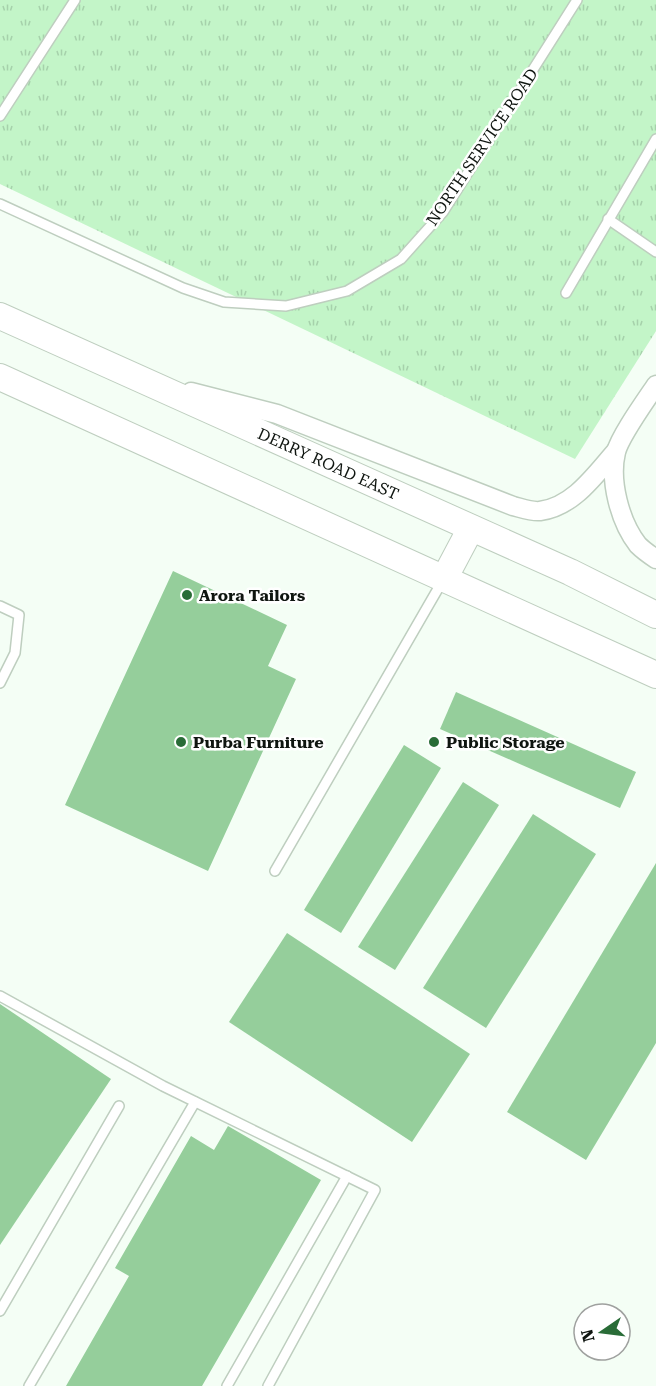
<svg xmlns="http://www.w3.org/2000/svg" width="656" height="1386" font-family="'Roboto Serif',serif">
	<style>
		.grass { fill: url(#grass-tufts) }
		.building { fill: #95ce9b }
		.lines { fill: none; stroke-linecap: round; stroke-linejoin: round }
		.lane-casing { stroke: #becebf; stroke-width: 12 }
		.street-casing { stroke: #becebf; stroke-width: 21 }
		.secondary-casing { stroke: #becebf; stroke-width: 28 }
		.lane { stroke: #fff; stroke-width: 9 }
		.street { stroke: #fff; stroke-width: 18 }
		.secondary { stroke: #fff; stroke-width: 26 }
		.poi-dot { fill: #296c37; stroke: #fff; stroke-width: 2 }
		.labels { text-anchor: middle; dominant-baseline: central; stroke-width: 5; stroke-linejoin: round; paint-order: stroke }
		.street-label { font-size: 16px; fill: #0f1510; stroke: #fff }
		.poi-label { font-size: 16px; font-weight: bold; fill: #0f1510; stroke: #fff; text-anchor: start }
	</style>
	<defs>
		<pattern id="grass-tufts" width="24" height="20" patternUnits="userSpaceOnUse" patternTransform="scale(1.5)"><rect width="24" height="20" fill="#c3f5c8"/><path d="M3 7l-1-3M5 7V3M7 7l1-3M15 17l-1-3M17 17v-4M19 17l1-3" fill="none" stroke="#a6d1ab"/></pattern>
	</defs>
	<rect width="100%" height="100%" fill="#f4fef5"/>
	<path class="grass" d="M0,0H656V331L575,459L0,184Z"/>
	<g class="building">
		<path d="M173,571L287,625L268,666L296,679L208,871L65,805Z"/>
		<path d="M456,692L636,772L620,808L440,729Z"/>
		<path d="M404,745L441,768L341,933L304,910Z"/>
		<path d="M463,782L499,805L395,970L358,947Z"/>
		<path d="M533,814L596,854L486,1028L423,988Z"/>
		<path d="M656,863V1043L586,1160L507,1112Z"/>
		<path d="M287,933L470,1054L412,1142L229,1022Z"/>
		<path d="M0,1004L111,1079L0,1245Z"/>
		<path d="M228,1126L321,1180L202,1386H66L129,1276L115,1268L191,1136L214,1150Z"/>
	</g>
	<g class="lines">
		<g class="lane-casing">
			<g id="lane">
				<path d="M0,116L75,0"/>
				<path d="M0,204L183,288L224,302L286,306L347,291L401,259L443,212L577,0"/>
				<path d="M608,219L656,252"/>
				<path d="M566,293L656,139"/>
				<path d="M0,606L19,615L15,653L0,683"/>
				<path d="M275,871L443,580"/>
				<path d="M0,996L163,1086L375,1190L268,1386"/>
				<path d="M0,1311L119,1106"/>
				<path d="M29,1386L195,1102"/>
				<path d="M227,1386L347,1176"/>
			</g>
		</g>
		<g class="street-casing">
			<g id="street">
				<path d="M656,385C646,400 620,436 616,452C609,481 620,522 638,545C643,550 650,555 656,559"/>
				<path d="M191,392L277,414L513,506C521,508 532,512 540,511C573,507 595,475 616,451"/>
			</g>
		</g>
		<g class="secondary-casing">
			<g id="secondary">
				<path id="s1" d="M0,316L570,572L656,615"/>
				<path d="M0,377L656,675"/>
				<path d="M444,579L471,528"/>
			</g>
		</g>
		<use href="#lane" class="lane"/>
		<use href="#street" class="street"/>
		<use href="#secondary" class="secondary"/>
	</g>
	<g class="poi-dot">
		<circle cx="187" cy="595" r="6"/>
		<circle cx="181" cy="742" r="6"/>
		<circle cx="434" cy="742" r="6"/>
	</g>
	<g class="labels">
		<g class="street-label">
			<text transform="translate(482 147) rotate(-56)">NORTH SERVICE ROAD</text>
			<text stroke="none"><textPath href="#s1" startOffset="360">DERRY ROAD EAST</textPath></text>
		</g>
		<g class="poi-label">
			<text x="199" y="595">Arora Tailors</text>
			<text x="193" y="742">Purba Furniture</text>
			<text x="446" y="742">Public Storage</text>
		</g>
	</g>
	<g transform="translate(602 1332) rotate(256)"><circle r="28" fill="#ffffff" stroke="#9fa19f" stroke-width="1.5"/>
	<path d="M0-4.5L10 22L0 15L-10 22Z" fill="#296c37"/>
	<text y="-9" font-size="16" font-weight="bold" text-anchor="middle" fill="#0f1510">N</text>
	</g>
</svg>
